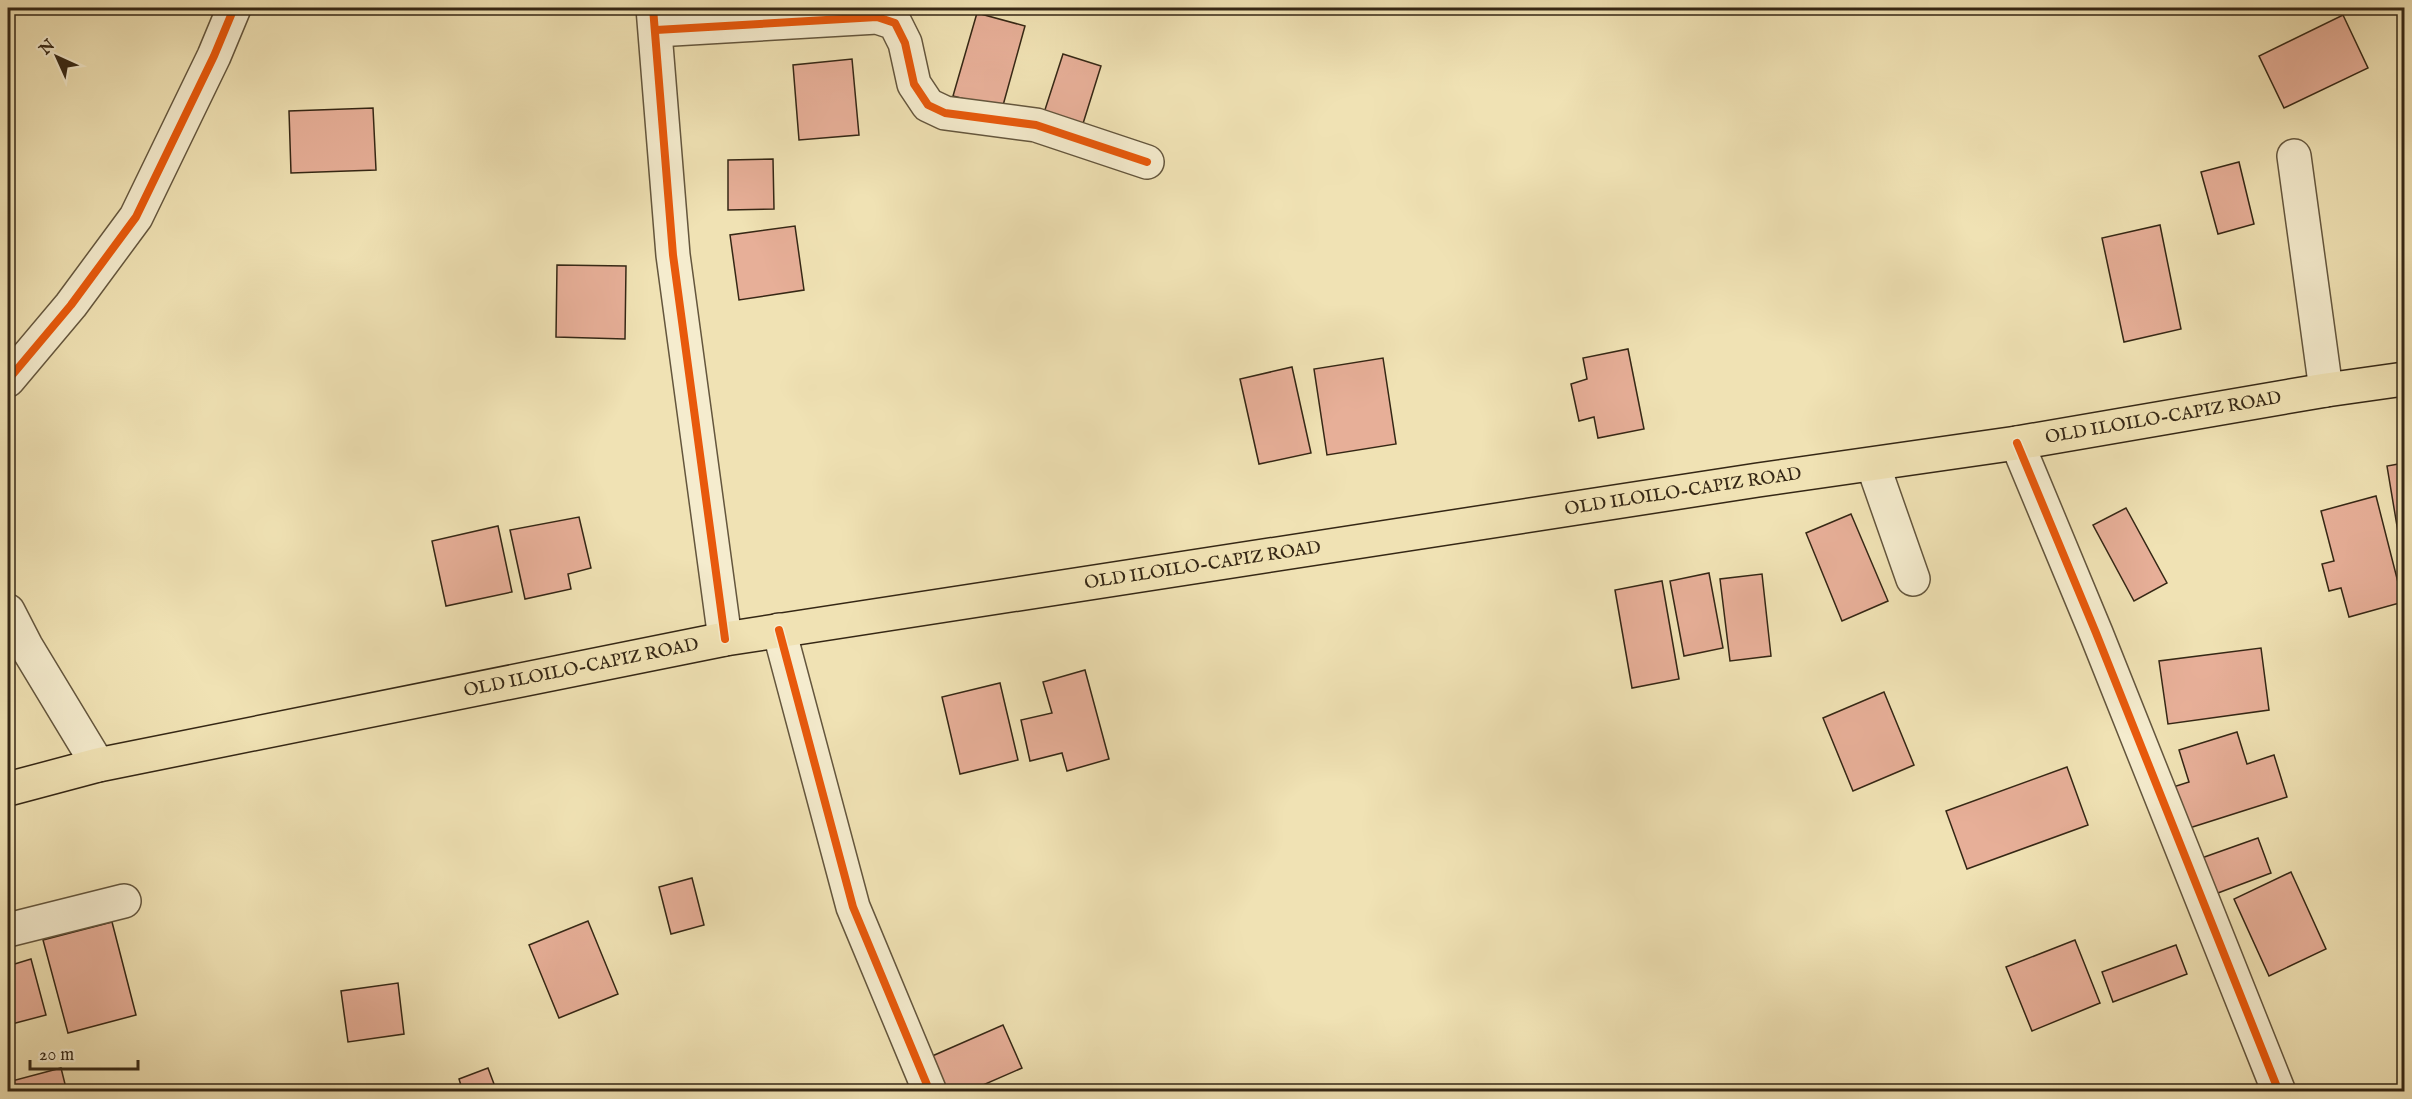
<svg xmlns="http://www.w3.org/2000/svg" width="2412" height="1099" font-family="'IM FELL English',serif">
	<style>
		.building { fill: #e7af98; stroke: #352715; stroke-width: 1.5 }
		.lines { fill: none; stroke-linecap: round; stroke-linejoin: round }
		.minor-casing { stroke: #64563d; stroke-width: 36 }
		.major-casing { stroke: #352715; stroke-width: 36 }
		.minor { stroke: #f5ecce; stroke-width: 33 }
		.major { stroke: #f0e2b4; stroke-width: 33 }
		.cycleway-casing { stroke: #f5ecce; stroke-width: 11 }
		.cycleway { stroke: #e8590c; stroke-width: 8 }
		.labels { text-anchor: middle; dominant-baseline: central; stroke-width: 5; stroke-linejoin: round; paint-order: stroke }
		.street-label { font-size: 18px; fill: #352715; stroke: #f5ecce }
	</style>
	<rect width="100%" height="100%" fill="#f0e2b4"/>
	<filter id="stains"><feTurbulence type="fractalNoise" baseFrequency=".00333" numOctaves="4"/><feColorMatrix values="0 0 0 0 .2 0 0 0 0 .09 0 0 0 0 .02 0 0 0 .5 -.17"/></filter>
	<radialGradient id="worn" r=".72"><stop offset=".6" stop-color="#630" stop-opacity="0"/><stop offset="1" stop-color="#630" stop-opacity=".3"/></radialGradient>
	<g class="building">
		<path d="M977,13L1025,26L1002,109L953,96Z"/>
		<path d="M2343,15L2368,68L2284,108L2259,56Z"/>
		<path d="M1063,54L1101,66L1081,130L1042,119Z"/>
		<path d="M852,59L859,135L799,140L793,65Z"/>
		<path d="M373,108L376,170L291,173L289,111Z"/>
		<path d="M773,159L774,209L728,210V160Z"/>
		<path d="M2239,162L2254,224L2218,234L2201,172Z"/>
		<path d="M2160,225L2181,329L2124,342L2102,238Z"/>
		<path d="M795,226L804,290L739,300L730,235Z"/>
		<path d="M557,265L626,266L625,339L556,337Z"/>
		<path d="M1628,349L1644,429L1598,438L1594,417L1579,421L1571,384L1587,379L1583,358Z"/>
		<path d="M1383,358L1396,444L1327,455L1314,369Z"/>
		<path d="M1292,367L1311,453L1259,464L1240,379Z"/>
		<path d="M2404,463V531L2398,532L2387,466Z"/>
		<path d="M2376,496L2403,602L2349,617L2341,588L2329,591L2322,564L2334,561L2321,511Z"/>
		<path d="M2126,508L2167,583L2134,601L2093,525Z"/>
		<path d="M1851,514L1888,601L1842,621L1806,533Z"/>
		<path d="M579,517L591,568L568,574L571,589L525,599L510,530Z"/>
		<path d="M498,526L512,592L446,606L432,541Z"/>
		<path d="M1709,573L1723,648L1684,656L1670,581Z"/>
		<path d="M1762,574L1771,656L1730,661L1720,579Z"/>
		<path d="M1662,581L1679,679L1632,688L1615,590Z"/>
		<path d="M2261,648L2269,710L2168,724L2159,661Z"/>
		<path d="M1085,670L1109,759L1067,771L1062,753L1030,761L1021,720L1052,713L1043,682Z"/>
		<path d="M1000,683L1018,760L960,774L942,697Z"/>
		<path d="M1884,692L1914,765L1853,791L1823,718Z"/>
		<path d="M2237,732L2247,764L2274,755L2287,797L2183,830L2170,788L2189,782L2179,750Z"/>
		<path d="M2067,767L2088,825L1967,869L1946,811Z"/>
		<path d="M2258,838L2271,873L2210,896L2196,860Z"/>
		<path d="M2291,872L2326,949L2269,976L2234,899Z"/>
		<path d="M692,878L704,925L671,934L659,887Z"/>
		<path d="M588,921L618,994L559,1018L529,945Z"/>
		<path d="M112,922L136,1015L68,1033L43,940Z"/>
		<path d="M2075,940L2100,1003L2032,1031L2006,967Z"/>
		<path d="M2176,945L2187,974L2113,1002L2102,972Z"/>
		<path d="M31,959L46,1015L8,1025V966Z"/>
		<path d="M398,983L404,1034L348,1042L341,991Z"/>
		<path d="M1003,1025L1022,1068L967,1092H944L930,1057Z"/>
		<path d="M61,1068L67,1092H8V1082Z"/>
		<path d="M488,1068L497,1092H463L459,1079Z"/>
	</g>
	<g class="lines">
		<g class="minor-casing">
			<g id="minor">
				<path d="M653,8L673,255L725,639"/>
				<path d="M656,30L877,17L895,23L905,43L914,84L928,105L945,113L1036,125L1147,162"/>
				<path d="M2294,156L2326,390"/>
				<path d="M8,380L71,305L136,217L214,56L234,8"/>
				<path d="M2017,443L2096,633L2279,1092"/>
				<path d="M1873,465L1913,579"/>
				<path d="M8,611L26,646L98,765"/>
				<path d="M779,630L853,907L930,1092"/>
				<path d="M8,930L124,901"/>
			</g>
		</g>
		<g class="major-casing">
			<g id="major">
				<path id="s1" d="M8,789L98,765L725,639L1758,480L2017,443L2326,390L2404,379"/>
			</g>
		</g>
		<use href="#minor" class="minor"/>
		<use href="#major" class="major"/>
		<g class="cycleway-casing">
			<g id="cycleway">
				<path d="M653,8L673,255L725,639"/>
				<path d="M656,30L877,17L895,23L905,43L914,84L928,105L945,113L1036,125L1147,162"/>
				<path d="M8,380L71,305L136,217L214,56L234,8"/>
				<path d="M2017,443L2096,633L2279,1092"/>
				<path d="M779,630L853,907L930,1092"/>
			</g>
		</g>
		<use href="#cycleway" class="cycleway"/>
	</g>
	<g class="labels">
		<g class="street-label">
			<text stroke="none"><textPath href="#s1" startOffset="2188">OLD ILOILO-CAPIZ ROAD</textPath></text>
			<text stroke="none"><textPath href="#s1" startOffset="1702">OLD ILOILO-CAPIZ ROAD</textPath></text>
			<text stroke="none"><textPath href="#s1" startOffset="1216">OLD ILOILO-CAPIZ ROAD</textPath></text>
			<text stroke="none"><textPath href="#s1" startOffset="586">OLD ILOILO-CAPIZ ROAD</textPath></text>
		</g>
	</g>
	<rect width="2412" height="1099" fill="none" stroke="#f0e2b4" stroke-width="30"/>
	<rect x="9" y="9" width="2394" height="1081" fill="none" stroke="#352715" stroke-width="3"/>
	<rect x="15" y="15" width="2382" height="1069" fill="none" stroke="#352715" stroke-width="1.5"/>
	<g transform="translate(57 57) rotate(315)" stroke="#f5ecce" stroke-width="4.5" paint-order="stroke">
	<path d="M0-4.5L10 22L0 15L-10 22Z" fill="#352715"/>
	<text y="-9" font-size="16" font-weight="bold" text-anchor="middle" fill="#352715">N</text>
	</g>
	<path d="M30 1060v9h108v-9" fill="none" stroke="#352715" stroke-width="3"/>
	<text x="39" y="1060" font-size="18" fill="#352715" stroke="#f5ecce" stroke-width="4.5" paint-order="stroke">20 m</text>
	<rect width="100%" height="100%" filter="url(#stains)"/>
	<rect width="100%" height="100%" fill="url(#worn)"/>
</svg>
